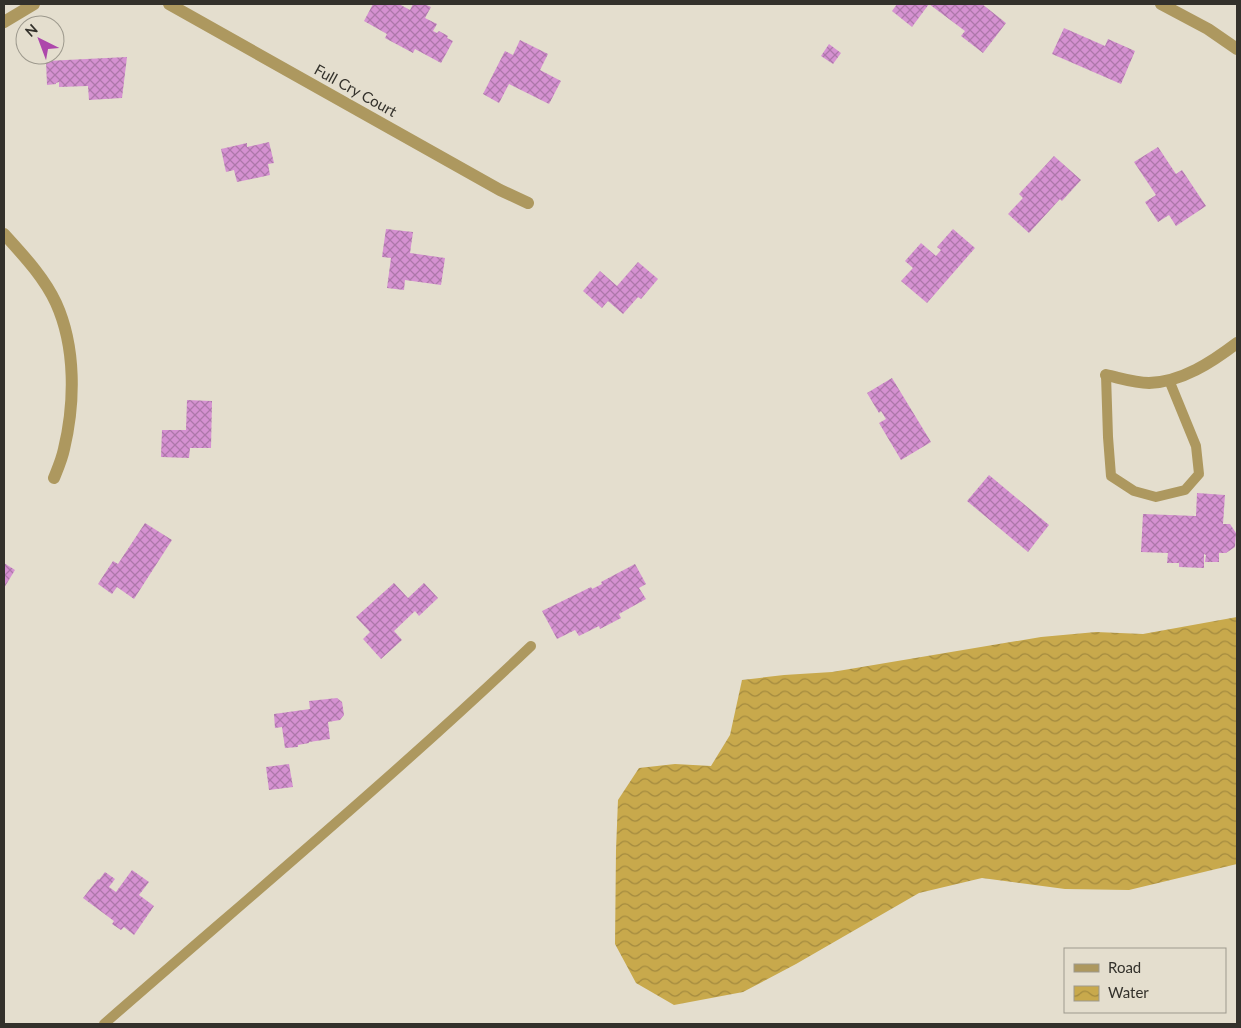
<svg xmlns="http://www.w3.org/2000/svg" width="1241" height="1028" font-family="Lato,sans-serif">
	<style>
		.water { fill: url(#water-waves) }
		.building { fill: url(#building-cross-hatch) }
		.lines { fill: none; stroke-linecap: round; stroke-linejoin: round }
		.service { stroke: #ad985f; stroke-width: 10 }
		.minor { stroke: #ad985f; stroke-width: 12 }
		.labels { text-anchor: middle; dominant-baseline: central; stroke-width: 4; stroke-linejoin: round; paint-order: stroke }
		.street-label { font-size: 15px; fill: #33312b; stroke: #e4dece }
	</style>
	<defs>
		<pattern id="water-waves" width="16" height="10" patternUnits="userSpaceOnUse" patternTransform="scale(1.25)"><rect width="16" height="10" fill="#c8a94c"/><path d="M0 5q4-4 8 0t8 0" fill="none" stroke="#a38a3f"/></pattern>
		<pattern id="building-cross-hatch" width="8" height="8" patternUnits="userSpaceOnUse" patternTransform="scale(1.25)"><rect width="8" height="8" fill="#d591d1"/><path d="M0 0l8 8M0 8l8-8" fill="none" stroke="#ad77aa"/></pattern>
	</defs>
	<rect width="100%" height="100%" fill="#e4dece"/>
	<path class="water" d="M1237,617V864L1129,890L1065,889L982,878L919,893L796,964L743,992L674,1005L636,983L615,944L616,850L618,800L639,768L675,764L711,766L730,735L742,680L784,675L832,672L1041,637L1096,632L1143,634Z"/>
	<g class="building">
		<path d="M373,4H399L410,10L413,4H424L431,7L425,18L437,24L433,31L437,33L439,31L448,36L447,38L453,41L441,63L415,49L413,53L385,38L387,34L364,21Z"/>
		<path d="M897,4H982L1006,23L983,53L961,36L965,31L929,4L912,27L892,11Z"/>
		<path d="M1064,28L1105,46L1108,39L1135,51L1121,84L1052,54Z"/>
		<path d="M520,40L548,54L540,70L561,81L549,104L509,84L499,103L483,94L505,51L513,55Z"/>
		<path d="M829,44L841,53L833,64L821,56Z"/>
		<path d="M127,57L122,98L89,100L88,86L59,87V82L56,83V84L47,85L46,61Z"/>
		<path d="M269,142L274,163L268,164L270,175L237,182L234,170L226,172L221,149L247,143V147Z"/>
		<path d="M1158,147L1176,174L1182,170L1206,206L1176,226L1169,215L1158,222L1145,202L1156,195L1134,162Z"/>
		<path d="M1054,156L1081,180L1062,201L1060,199L1029,233L1008,214L1023,198L1019,194Z"/>
		<path d="M386,229L413,232L410,253L445,258L441,285L405,280L404,290L387,288L391,258L382,257Z"/>
		<path d="M953,229L975,248L927,303L901,281L913,268L905,261L921,243L936,256L941,250L937,247Z"/>
		<path d="M638,262L658,279L641,299L638,297L623,314L608,301L602,308L583,291L600,271L617,286Z"/>
		<path d="M892,378L931,442L901,460L879,423L886,419L881,411L879,413L867,393Z"/>
		<path d="M187,400L212,401L211,448H190L189,458L161,457L162,430H186Z"/>
		<path d="M989,475L1049,525L1028,552L967,501Z"/>
		<path d="M1197,493L1225,495L1223,524H1230L1236,533L1235,547L1226,553H1219V562H1205L1206,555L1204,554V568L1179,567V563H1167L1168,553L1141,552L1143,514L1196,516Z"/>
		<path d="M145,523L172,540L134,599L117,587L112,594L98,584L113,561L118,564Z"/>
		<path d="M4,563L15,570L4,588Z"/>
		<path d="M635,564L646,584L639,588L646,599L619,614L621,618L600,629L599,626L579,636L575,630L557,639L542,611L591,587L592,589L602,584L601,582Z"/>
		<path d="M394,583L408,598L424,583L438,598L419,616L415,611L394,631L402,640L381,659L363,639L370,632L356,617Z"/>
		<path d="M337,698L342,702L344,715L340,720L328,722L330,739L309,742V743L298,745V747L285,748L282,727L275,728L274,714L310,709L309,701Z"/>
		<path d="M289,764L293,787L269,790L266,767Z"/>
		<path d="M132,870L149,882L139,895L154,906L134,935L124,927L121,930L112,924L114,921L83,898L98,879L99,880L105,872L115,879L109,887L116,892Z"/>
	</g>
	<g class="lines">
		<g class="service">
			<path d="M1106,375L1108,437L1111,476L1134,491L1156,497L1185,490L1199,474L1196,446L1169,380"/>
			<path d="M104,1024C247,899 393,777 531,646"/>
		</g>
		<g class="minor">
			<path d="M169,4L500,190L528,203"/>
			<path d="M1161,4L1208,29L1237,49"/>
			<path d="M4,22L34,4"/>
			<path d="M4,234C23,255 44,277 56,303C76,347 75,403 64,449C62,459 58,468 54,478"/>
			<path d="M1106,375C1120,378 1135,383 1149,383C1182,382 1212,362 1237,343"/>
		</g>
	</g>
	<g class="labels">
		<g class="street-label">
			<text transform="translate(356 90) rotate(29)">Full Cry Court</text>
		</g>
	</g>
	<rect width="1241" height="1028" fill="none" stroke="#33312b" stroke-width="10"/>
	<rect x="1064" y="948" width="162" height="65" fill="#e4dece" stroke="#9d998d"/>
	<rect x="1074" y="964" width="25" height="8" fill="#ad985f" stroke="#9d998d"/>
	<text x="1108" y="973" font-size="15" fill="#33312b">Road</text>
	<rect x="1074" y="986" width="25" height="15" fill="url(#water-waves)" stroke="#9d998d"/>
	<text x="1108" y="998" font-size="15" fill="#33312b">Water</text>
	<g transform="translate(40 40) rotate(318)"><circle r="24" fill="#e4dece" stroke="#9d998d"/>
	<path d="M0-4L9 19L0 12L-9 19Z" fill="#ad47ab"/>
	<text y="-8" font-size="14" font-weight="bold" text-anchor="middle" fill="#33312b">N</text>
	</g>
</svg>
